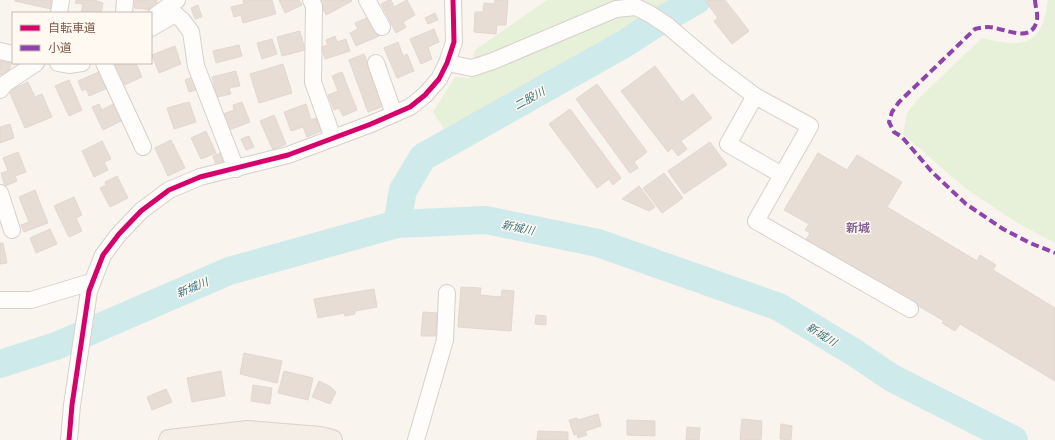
<svg xmlns="http://www.w3.org/2000/svg" width="1055" height="440" font-family="'Open Sans','Noto Sans JP',sans-serif">
	<style>
		.green { fill: #e7f0d8 }
		.lines { fill: none; stroke-linecap: round; stroke-linejoin: round }
		.river { stroke: #cfeaea; stroke-width: 28 }
		.building { fill: #e7ddd5; stroke: #e3d7d0 }
		.minor-casing { stroke: #d7d0c9; stroke-width: 18 }
		.major-casing { stroke: #dbd0ca; stroke-width: 22 }
		.minor { stroke: #fefdfc; stroke-width: 16 }
		.major { stroke: #f4eee6; stroke-width: 20 }
		.quiet { stroke: #8e44ad; stroke-width: 4; stroke-dasharray: 8 4; stroke-linecap: butt }
		.cycleway-casing { stroke: #fff9f2; stroke-width: 8 }
		.cycleway { stroke: #d6006c; stroke-width: 5 }
		.labels { text-anchor: middle; dominant-baseline: central; stroke-width: 3; stroke-linejoin: round; paint-order: stroke }
		.water-label { font-size: 11px; font-style: italic; fill: #3c7881; stroke: #fff9f2 }
		.quarter-label { font-size: 12px; font-weight: bold; fill: #836397; stroke: #fff9f2 }
	</style>
	<rect width="100%" height="100%" fill="#faf4ee"/>
	<g class="green">
		<path d="M547,0H670L447,133L433,112L455,77L470,78L475,50Z"/>
		<path d="M1048,0H1055V243L1016,222L965,188L903,134L907,113L917,100L982,38C1023,48 1042,47 1048,0Z"/>
	</g>
	<g class="lines">
		<g class="river">
			<path d="M397,224L403,190L423,157L624,44L655,24L697,0"/>
			<path d="M0,364L56,346L229,271L397,224L486,220L598,243L779,307L855,353L892,378L1014,440"/>
		</g>
	</g>
	<g class="building">
		<path d="M15,0H52L51,9L15,1Z"/>
		<path d="M76,0H94L103,3L101,13H81L83,4L75,3Z"/>
		<path d="M135,0H157L156,10L134,8Z"/>
		<path d="M243,0H272L276,14L243,23L241,15L234,17L231,7L244,4Z"/>
		<path d="M279,0H299L302,5L285,13Z"/>
		<path d="M318,0H351L352,1L326,15Z"/>
		<path d="M389,0H391L394,7L407,0L415,15L403,22L406,27L396,33L381,4Z"/>
		<path d="M495,0H508L506,25H497L496,34L474,32L475,12H483L484,3L494,4Z"/>
		<path d="M708,0H725L749,31L732,44L714,21L718,18L706,2Z"/>
		<path d="M198,5L202,17L195,19L191,8Z"/>
		<path d="M435,13L438,20L428,24L425,18Z"/>
		<path d="M371,16L379,36L356,46L350,33L358,29L355,23Z"/>
		<path d="M434,29L439,42L428,47L432,59L421,64L410,39Z"/>
		<path d="M300,31L305,50L282,56L277,37Z"/>
		<path d="M335,36L337,42L346,39L350,51L325,59L321,47L328,45L326,40Z"/>
		<path d="M272,39L277,54L262,59L257,43Z"/>
		<path d="M398,42L403,56L407,54L414,71L397,78L384,48Z"/>
		<path d="M239,45L242,56L216,63L213,51Z"/>
		<path d="M175,46L181,64L159,73L152,55Z"/>
		<path d="M364,54L384,106L368,112L349,60Z"/>
		<path d="M0,61L11,63L8,76L0,74Z"/>
		<path d="M119,63H136L142,77L122,86L113,66Z"/>
		<path d="M283,64L292,93L259,103L250,74Z"/>
		<path d="M655,66L682,102L693,94L712,118L681,141L687,149L678,156L672,148L668,152L621,91Z"/>
		<path d="M101,71L108,88L89,96L86,89L82,91L78,81Z"/>
		<path d="M236,71L240,86L229,88L231,94L217,97L212,77Z"/>
		<path d="M342,72L357,110L343,116L339,108L334,110L328,95L338,91L332,76Z"/>
		<path d="M192,77L197,90L189,92L185,80Z"/>
		<path d="M69,80L82,110L69,116L55,86Z"/>
		<path d="M28,82L35,97L42,94L52,117L25,128L9,91Z"/>
		<path d="M597,84L647,152L634,162L638,168L630,173L576,99Z"/>
		<path d="M189,102L196,122L174,129L167,108Z"/>
		<path d="M242,102L250,122L229,130L223,114L234,110L233,105Z"/>
		<path d="M115,103L123,120L103,130L92,107L99,104L102,110Z"/>
		<path d="M306,104L311,120L316,118L321,131L307,137L303,127L291,131L284,112Z"/>
		<path d="M570,109L621,178L613,185L609,179L597,188L549,124Z"/>
		<path d="M274,115L286,144L273,150L260,121Z"/>
		<path d="M10,124L14,138L0,143V127Z"/>
		<path d="M206,131L216,153L201,159L191,138Z"/>
		<path d="M249,136L254,147L246,150L241,139Z"/>
		<path d="M171,140L185,168L168,176L155,148Z"/>
		<path d="M102,141L111,159L104,162L108,170L94,177L82,151Z"/>
		<path d="M710,142L727,165L684,194L668,171Z"/>
		<path d="M18,152L26,172L15,176L17,181L5,186L1,173L8,171L3,158Z"/>
		<path d="M220,153L223,162L216,165L213,156Z"/>
		<path d="M818,153L847,170L857,155L902,182L887,207L977,261L980,255L996,265L993,270L1055,308V381L960,324L955,331L942,323L944,321L806,240L810,233L805,230L809,224L784,210Z"/>
		<path d="M664,173L683,198L662,213L643,188Z"/>
		<path d="M117,176L128,198L110,207L100,188L106,185L105,182Z"/>
		<path d="M639,186L655,207L649,211L622,199Z"/>
		<path d="M35,190L48,223L24,232L21,225L29,222L19,197Z"/>
		<path d="M74,197L82,215L76,218L82,231L69,237L54,206Z"/>
		<path d="M50,229L57,244L36,253L30,238Z"/>
		<path d="M0,243H3L7,263L0,264Z"/>
		<path d="M461,287L481,288L480,295L501,297L502,290L514,291L511,331L458,327Z"/>
		<path d="M374,289L377,307L355,311V314L345,316L344,313L318,318L314,299Z"/>
		<path d="M423,312L437,313L436,336H421Z"/>
		<path d="M536,315L546,316V325L535,324Z"/>
		<path d="M244,353L282,361L277,383L240,374Z"/>
		<path d="M221,371L225,396L192,402L187,378Z"/>
		<path d="M284,371L313,378L308,400L278,393Z"/>
		<path d="M319,381L331,387L336,392L330,404L312,397Z"/>
		<path d="M253,385L272,388L270,404L251,401Z"/>
		<path d="M166,389L172,402L152,410L147,397Z"/>
		<path d="M598,414L601,426L585,431L587,435L578,438L577,434L574,435L569,420L577,418L578,420Z"/>
		<path d="M742,419L762,421L761,440H740Z"/>
		<path d="M627,420L655,421V436L627,435Z"/>
		<path d="M781,424L792,426L791,440L780,439Z"/>
		<path d="M687,427L700,428L699,440H686Z"/>
		<path d="M538,431L568,432V440H537Z"/>
	</g>
	<g class="lines">
		<g class="minor-casing">
			<g id="minor">
				<path d="M311,0L314,6L313,82L333,138"/>
				<path d="M367,0L382,27"/>
				<path d="M59,13L61,0"/>
				<path d="M124,13L125,0"/>
				<path d="M156,15L177,0"/>
				<path d="M151,28L175,14L182,20L191,32L196,66L236,169"/>
				<path d="M0,51L13,54"/>
				<path d="M58,63L69,65L82,63"/>
				<path d="M104,63L143,147"/>
				<path d="M376,63L394,114"/>
				<path d="M447,63L472,68L493,61L616,9L636,7L650,14L668,26L715,66L755,96L728,144L782,175"/>
				<path d="M0,90L6,83L36,63"/>
				<path d="M755,96L810,126L756,221L910,309"/>
				<path d="M0,193L12,230"/>
				<path d="M0,300H31L91,282"/>
				<path d="M69,440L72,405L89,291L103,255L119,234L141,211L169,190L200,177L288,155L371,124L410,107L425,95L439,79L447,63L454,42L453,0"/>
				<path d="M416,440L445,340L447,293"/>
			</g>
		</g>
		<g class="major-casing">
			<path id="major" d="M169,440L248,431L320,437L332,440"/>
		</g>
		<use href="#minor" class="minor"/>
		<use href="#major" class="major"/>
		<path class="quiet" d="M1035,0C1035,6 1038,13 1037,19C1033,46 1003,27 988,27C984,27 979,28 975,29L899,102L892,112L889,122L894,132L902,137L932,172L966,204L1003,229L1030,243L1055,253"/>
		<g class="cycleway-casing">
			<path id="cycleway" d="M69,440L72,405L89,291L103,255L119,234L141,211L169,190L200,177L288,155L371,124L410,107L425,95L439,79L447,63L454,42L453,0"/>
		</g>
		<use href="#cycleway" class="cycleway"/>
	</g>
	<g class="labels">
		<g class="water-label">
			<text transform="translate(529 98) rotate(-29)">二股川</text>
			<text transform="translate(518 227) rotate(12)">新城川</text>
			<text transform="translate(192 287) rotate(-23)">新城川</text>
			<text transform="translate(822 334) rotate(32)">新城川</text>
		</g>
		<g class="quarter-label">
			<text x="858" y="227">新城</text>
		</g>
	</g>
	<rect x="12" y="12" width="140" height="52" fill="#fff9f2" stroke="#cab9af"/>
	<rect x="20" y="25" width="20" height="6" fill="#d6006c" stroke="#cab9af"/>
	<text x="48" y="32" font-size="12" fill="#7b5a4b">自転車道</text>
	<rect x="20" y="45" width="20" height="6" fill="#8e44ad" stroke="#cab9af"/>
	<text x="48" y="52" font-size="12" fill="#7b5a4b">小道</text>
</svg>
